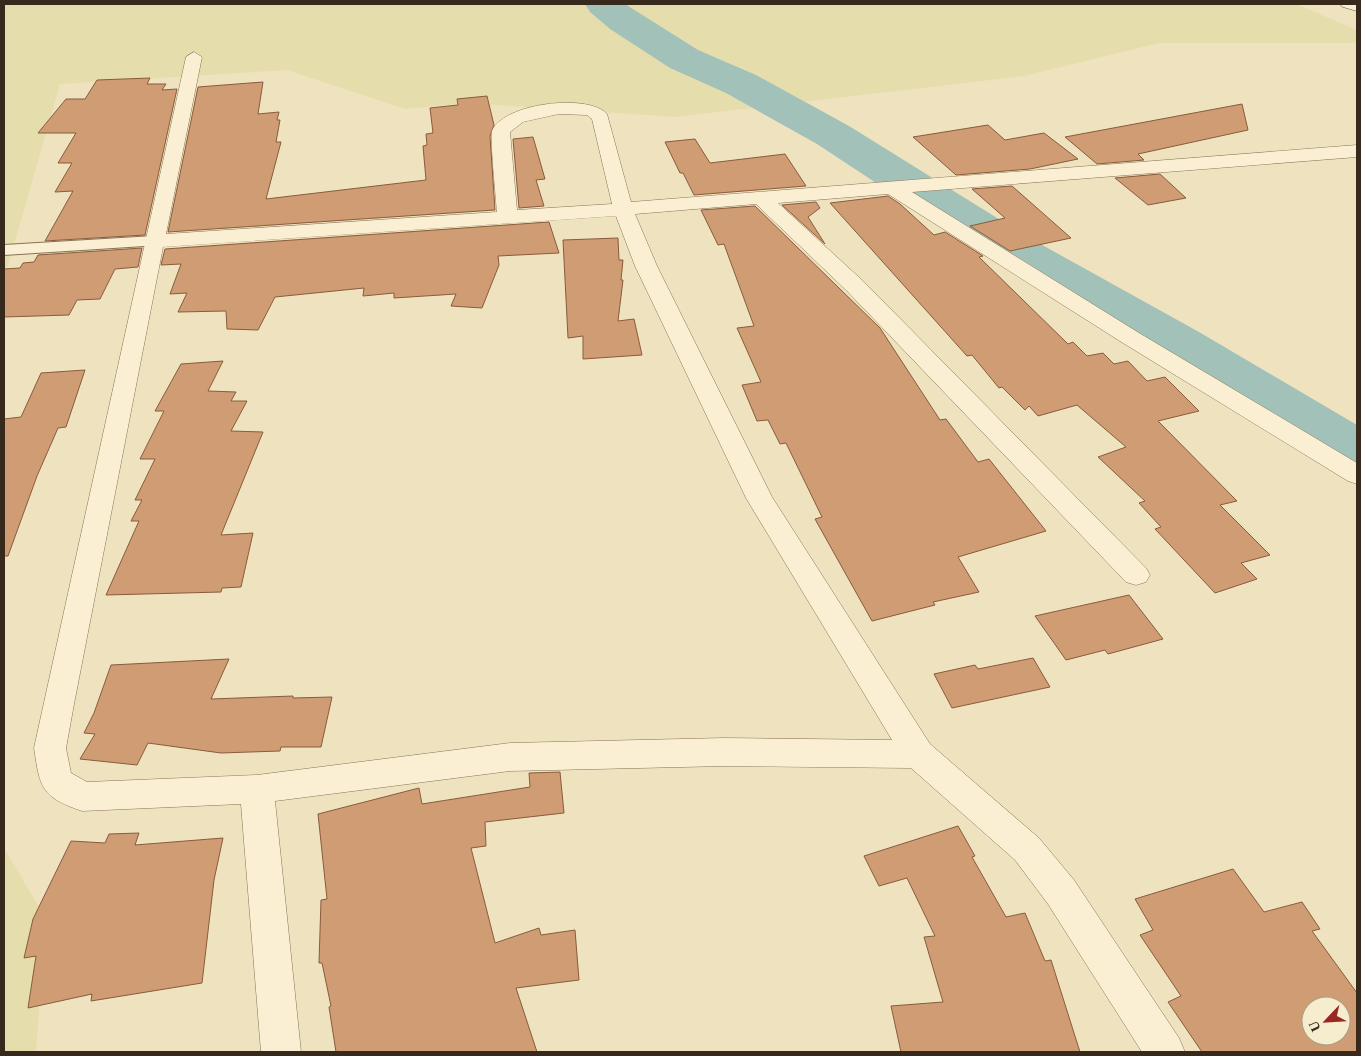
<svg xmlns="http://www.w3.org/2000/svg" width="1361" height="1056" font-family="Georgia,serif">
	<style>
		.farmland { fill: #e5deac }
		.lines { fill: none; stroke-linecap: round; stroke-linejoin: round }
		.river { fill: #a2c1b9; fill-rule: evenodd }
		.building { fill: #cf9c73; stroke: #885c3c; fill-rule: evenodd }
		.service-casing { stroke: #887357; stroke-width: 2 }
		.minor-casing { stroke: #887357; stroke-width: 1 }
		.secondary-casing { stroke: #6a543a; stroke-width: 1 }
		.service { fill: #faefd2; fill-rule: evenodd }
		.minor { fill: #faefd2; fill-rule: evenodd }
		.secondary { fill: #faefd2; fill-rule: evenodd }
	</style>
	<rect width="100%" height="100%" fill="#efe2bf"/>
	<g class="farmland">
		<path d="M4,4H1296L1357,30V43H1159L1024,76L675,117L468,103L405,109L287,70L60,84L4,279Z"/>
		<path d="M4,848L46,919L36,1052H4Z"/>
	</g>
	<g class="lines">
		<path class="river" d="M585,4H625L698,50L756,75L849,126L1026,236L1199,332L1357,425V473L1335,468L1159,356L990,258L817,144L726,93L670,68L610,29L590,12Z"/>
	</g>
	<g class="building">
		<path d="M150,78L147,84H166L162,90L177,89L145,235L45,241L73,191L55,192L72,163H58L76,133H38L66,99H85L97,80Z"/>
		<path d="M263,82L258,114L279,112L277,120H280L276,142H281L266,199L426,180L423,146L427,145L426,134L433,133L430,108L458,105L457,99L487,96L494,125L490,136L495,210L168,232L198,87Z"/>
		<path d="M1242,104L1248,130L1138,154L1144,160L1097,164L1065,137Z"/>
		<path d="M988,125L1005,140L1044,133L1078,159L1030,169L956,175L913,137Z"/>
		<path d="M533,137L545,179L536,180L544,206L519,208L513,139Z"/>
		<path d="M695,139L710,163L785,154L806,186L694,195L683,173H680L665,142Z"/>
		<path d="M1160,174L1186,198L1148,205L1115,178Z"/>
		<path d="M1012,186L1071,238L1010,251L970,226L1005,218L972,189Z"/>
		<path d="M888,196L900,204L934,235L945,232L983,256L979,257L1068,344L1073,342L1087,356L1103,353L1114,364L1128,361L1147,381L1165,377L1199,411L1158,421L1237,501L1220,505L1270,555L1241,563L1257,579L1215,593L1155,529L1161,527L1139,503L1145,501L1098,457L1126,447L1077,405L1038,416L1029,406L1025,410L1002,387L999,388L972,355L967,356L830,203Z"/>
		<path d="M816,202L820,208L808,217L825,244L782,205Z"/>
		<path d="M755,206L880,328L940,420L946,419L978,462L989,459L1046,531L958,557L979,592L933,602L935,605L872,621L815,519L822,517L786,443L780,444L768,420L757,421L742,385L761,382L737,328L754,326L724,244L718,245L701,210Z"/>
		<path d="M549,222L559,253L498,256L499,265L482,308L451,306L456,294L394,298V293L363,296L364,288L275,297L258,330L227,329L226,311L178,312L187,293L170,294L181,264L161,265L165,249Z"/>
		<path d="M618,238L619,260H623L621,280H623L618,321L634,319L642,355L583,359V336L568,338L563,240Z"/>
		<path d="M142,248L138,267L115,269L100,299L77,300L69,315L4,317V269L20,268L23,263L34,262L38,255Z"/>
		<path d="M223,361L208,391L236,392L231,401H247L231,431L263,432L221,535L253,533L241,587L222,588L221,592L106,595L139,521H131L142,500H135L155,459H140L164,411H155L181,364Z"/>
		<path d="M85,370L66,427L58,428L37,476L8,556H4V419L21,417L41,373Z"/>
		<path d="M1129,595L1163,639L1108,654L1105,650L1066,660L1035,616Z"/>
		<path d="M1033,658L1050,687L952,708L934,674L975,665L978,669Z"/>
		<path d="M229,659L211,699L293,696V698L332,697L321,747H281L280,751L221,753L148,743L137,765L80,759L95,734L84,733L94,713L111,665Z"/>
		<path d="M560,772L564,813L485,822L486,846L471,848L495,943L539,928L541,935L575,930L579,980L516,988L537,1052H336L329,1007L331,1006L322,963H319L321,900L327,899L318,814L419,788L422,804L530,787L529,773Z"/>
		<path d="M958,826L975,856L972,857L1006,917L1025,913L1045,961L1051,960L1080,1052H901L891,1006L943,1002L924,937L935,936L907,878L879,886L864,856Z"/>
		<path d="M139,833L135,845L223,838L214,880L202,983L91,1001L92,994L28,1008L36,956L24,958L33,919L71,841L105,843L109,834Z"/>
		<path d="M1233,869L1264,912L1302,902L1320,929L1312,931L1357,993V1052H1202L1168,1002L1181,996L1140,935L1153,930L1135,899ZM1311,1006H1341V1036H1311Z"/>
	</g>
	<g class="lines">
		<g class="service-casing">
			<path id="service" d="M154,236L160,237L162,241L160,245L4,255V245Z"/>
		</g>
		<g class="minor-casing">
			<path id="minor" d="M194,52L202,57L166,234L497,212C496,199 490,139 492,131C503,103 589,93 607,114L631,202L1357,145V157L912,192L1139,333L1357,463V484L1348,481L1123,343L888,194L778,203L863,281L1146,568L1150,575L1146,582L1136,585L1126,582L847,291L756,204L635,214L657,266L772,497L930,744L1039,838L1074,880L1179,1038L1185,1052H1142L1048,904L1015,860L911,768L725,766L510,771L275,801L301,1052H261L241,804L82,811C41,797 40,788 34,748L186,57ZM559,114L587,115L592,119L612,204L517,210L510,132L523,122ZM616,216L635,266L746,498L892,740L725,738L510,743L257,775L87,782L71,773L66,748L74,704L163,247Z"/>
		</g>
		<g class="secondary-casing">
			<path id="secondary" d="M1340,4H1357V11L1343,7Z"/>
		</g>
		<use href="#service" class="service"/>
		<use href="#minor" class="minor"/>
		<use href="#secondary" class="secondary"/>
	</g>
	<rect width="1361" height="1056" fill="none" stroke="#372a1c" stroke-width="10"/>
	<g transform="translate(1326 1021) rotate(245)"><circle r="24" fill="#f6ecce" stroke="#aa9e87"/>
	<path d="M0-4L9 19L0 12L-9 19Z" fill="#992724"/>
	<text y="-8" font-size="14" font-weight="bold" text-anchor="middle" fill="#372a1c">U</text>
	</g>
</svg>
